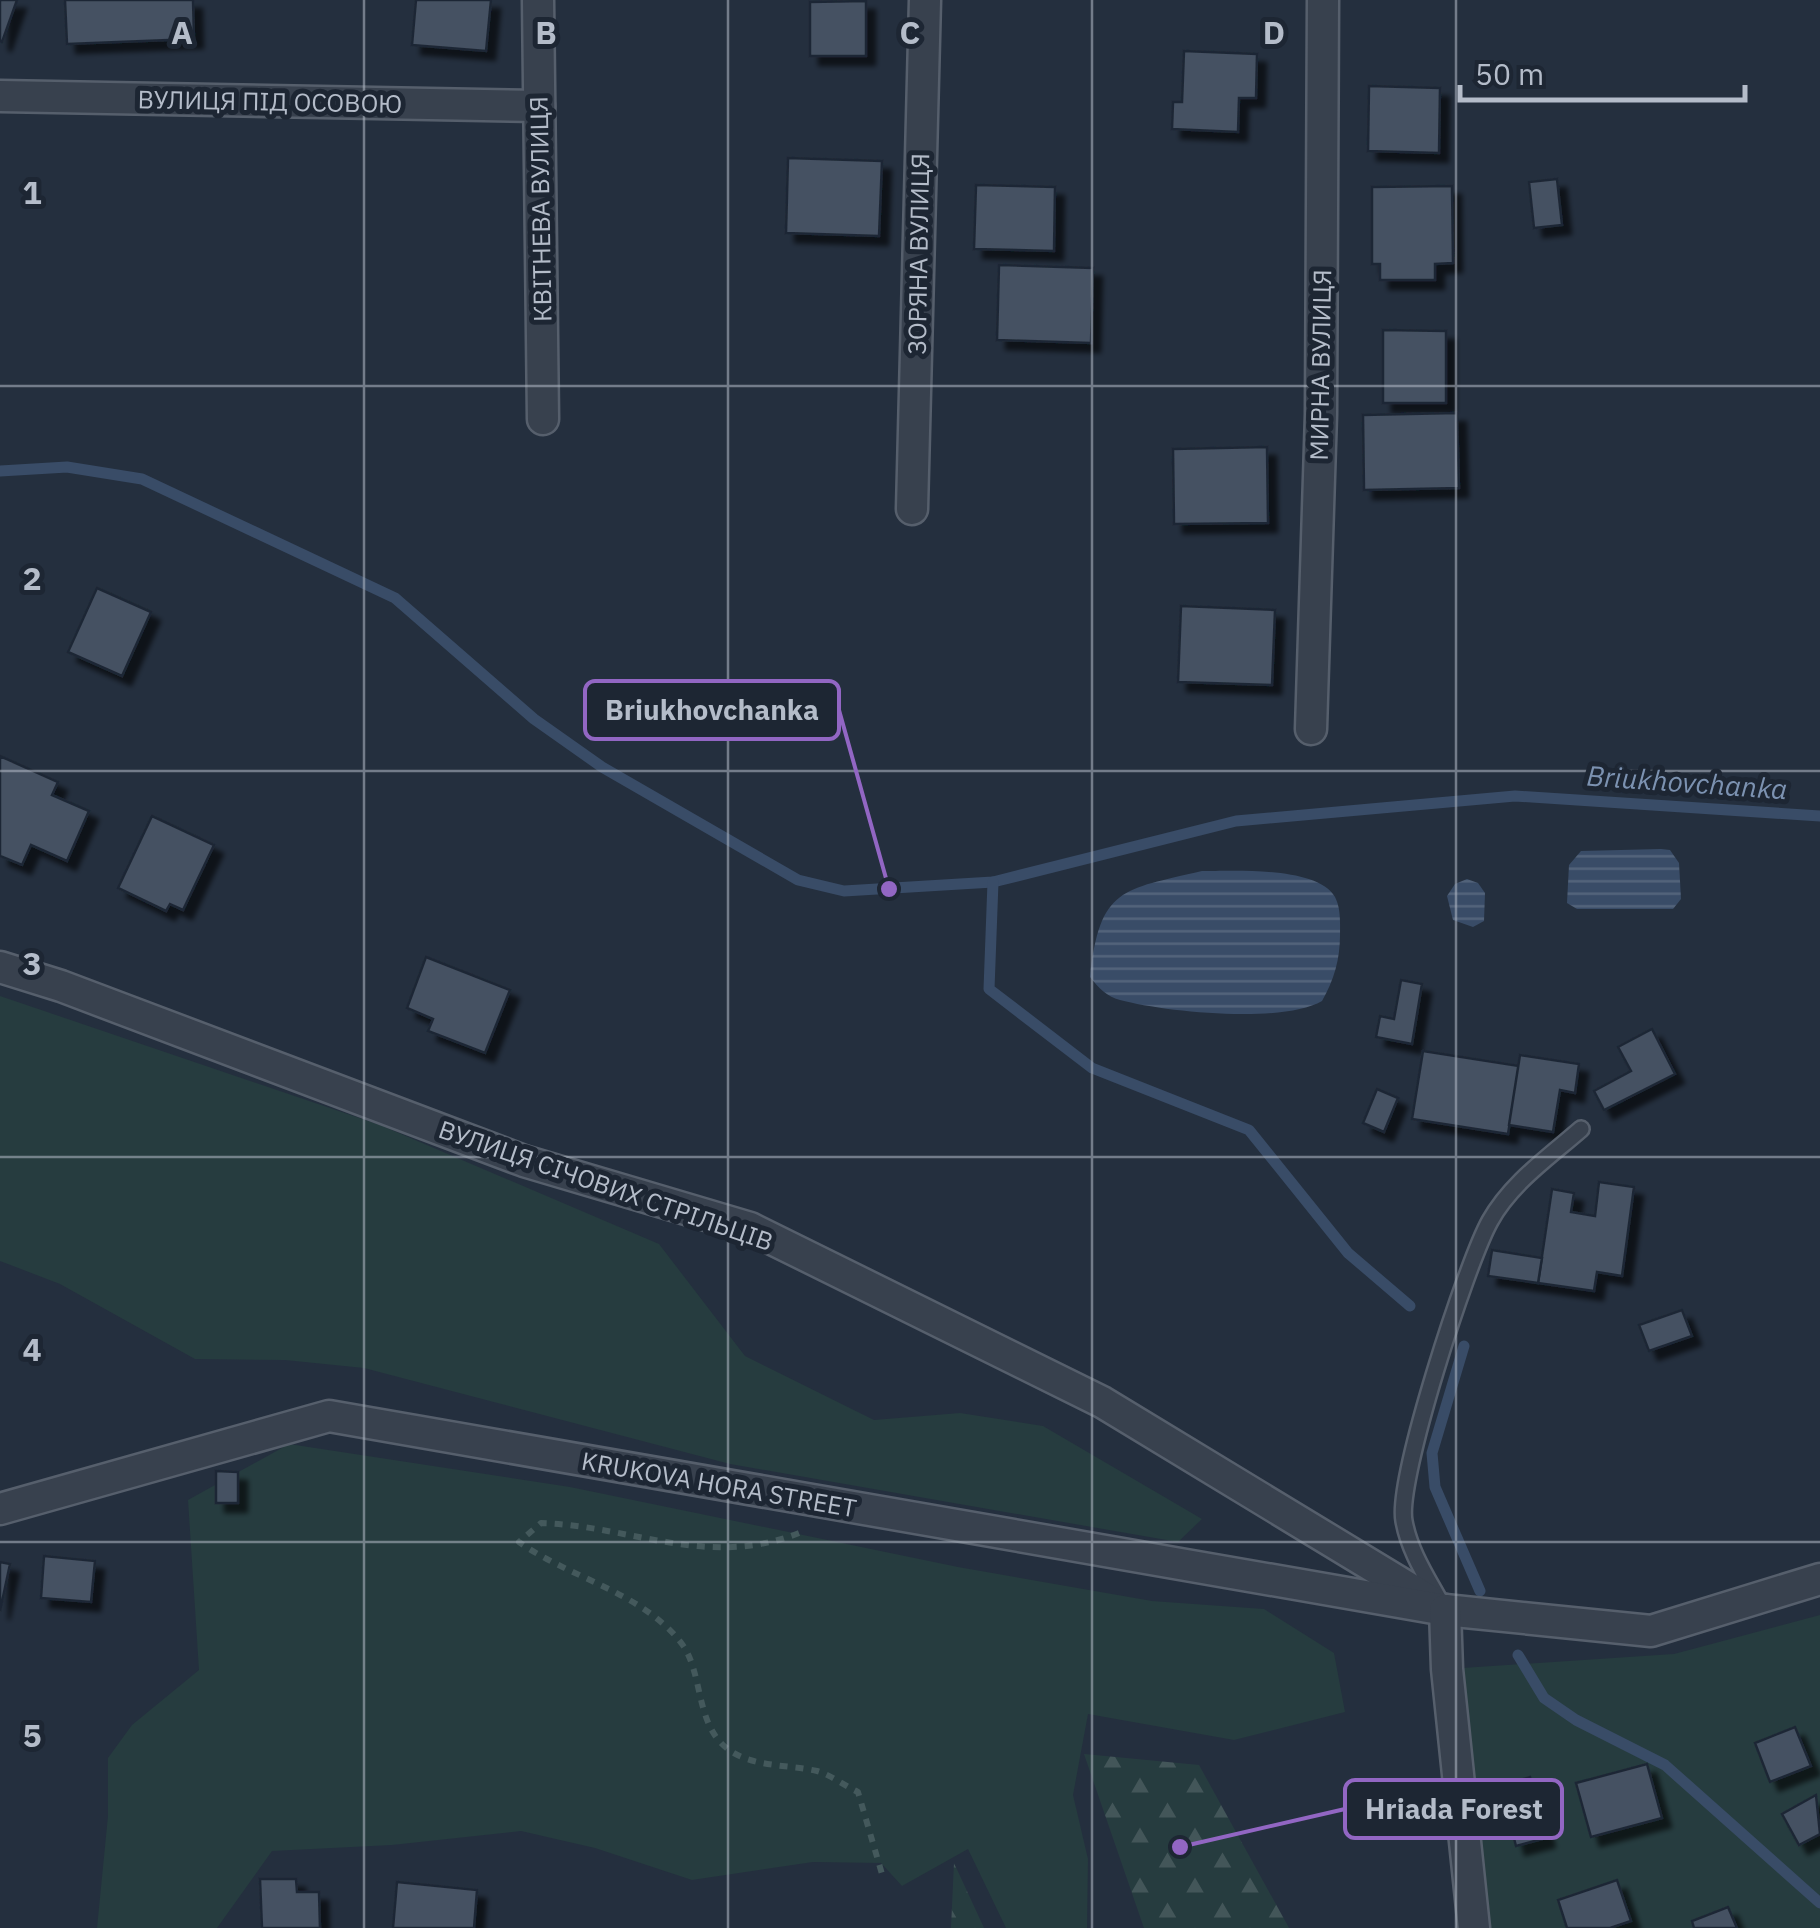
<svg xmlns="http://www.w3.org/2000/svg" width="1820" height="1928" font-family="'IBM Plex Sans',sans-serif">
	<style>
		.green { fill: #263c3f }
		.forest { fill: url(#forest-firs) }
		.water { fill: url(#water-rules) }
		.lines { fill: none; stroke-linecap: round; stroke-linejoin: round }
		.stream { stroke: #394c67; stroke-width: 11 }
		.building { fill: #455162; stroke: #1f2835; stroke-width: 2.5; filter: url(#shadow) }
		.lane-casing { stroke: #565f6c; stroke-width: 20 }
		.street-casing { stroke: #565f6c; stroke-width: 35 }
		.path { stroke: #44595c; stroke-width: 6; stroke-dasharray: 8 8; stroke-linecap: butt }
		.lane { stroke: #38414e; stroke-width: 15 }
		.street { stroke: #38414e; stroke-width: 30 }
		.grid { fill: none; stroke: #b4bcc9; stroke-width: 2.5; stroke-opacity: 0.55 }
		.labels { text-anchor: middle; dominant-baseline: central; stroke-width: 10; stroke-linejoin: round; paint-order: stroke }
		.street-label { font-size: 25px; fill: #b4bcc9; stroke: #1d2633 }
		.water-label { font-size: 28px; font-style: italic; fill: #7c92b1; stroke: #1d2633 }
		.grid-label { font-size: 32px; text-anchor: middle; font-weight: bold; fill: #b4bcc9; stroke: #1d2633; stroke-width: 10; stroke-linejoin: round; paint-order: stroke }
		.leader { fill: none; stroke: #9266c3; stroke-width: 4 }
		.callout-dot { fill: #9266c3; stroke: #1d2633; stroke-width: 4 }
		.callout { fill: #1d2633; stroke: #9266c3; stroke-width: 4 }
		.callout-label { font-size: 28px; text-anchor: middle; font-weight: bold; fill: #b4bcc9 }
	</style>
	<defs>
		<pattern id="forest-firs" width="22" height="20" patternUnits="userSpaceOnUse" patternTransform="scale(2.5)"><rect width="22" height="20" fill="#263c3f"/><path d="M5 1l3.5 6h-7zM16 11l3.5 6h-7z" fill="#435659"/></pattern>
		<pattern id="water-rules" width="6" height="5" patternUnits="userSpaceOnUse" patternTransform="scale(2.5)"><rect width="6" height="5" fill="#394c67"/><path d="M0 2.5h6" fill="none" stroke="#53647b"/></pattern>
		<filter id="shadow"><feDropShadow dx="9" dy="9" stdDeviation="2.5" flood-color="#0009"/></filter>
	</defs>
	<rect width="100%" height="100%" fill="#242f3e"/>
	<g class="green">
		<path d="M0,996L380,1125L659,1244L745,1356L874,1420L960,1413L1043,1426L1202,1519L1178,1542L730,1464L364,1368L285,1360L195,1359L60,1284L0,1261Z"/>
		<path d="M289,1444L570,1487L958,1567L1152,1601L1264,1609L1334,1653L1345,1712L1234,1740L1088,1714L1073,1795L1088,1859L1087,1928H1006L968,1849L902,1886L881,1863L813,1862L692,1880L595,1848L521,1831L392,1845L272,1851L217,1928H97L108,1816V1758L132,1725L199,1670L188,1500Z"/>
		<path d="M1820,1615V1928H1490L1447,1669L1674,1654Z"/>
	</g>
	<g class="forest">
		<path d="M1084,1754L1199,1765L1289,1928H1144Z"/>
		<path d="M954,1863L984,1928H951Z"/>
	</g>
	<g class="water">
		<path d="M1661,849L1670,850L1679,863L1681,899L1673,909H1577L1567,903L1569,865L1581,851Z"/>
		<path d="M1202,871C1234,871 1317,866 1335,897C1341,909 1340,922 1340,935C1340,959 1334,980 1322,1001C1282,1024 1165,1012 1120,1000C1107,997 1098,987 1090,977C1100,887 1122,890 1202,871Z"/>
		<path d="M1467,879L1478,883L1485,893L1484,921L1473,927L1453,920L1447,896L1455,884Z"/>
	</g>
	<g class="lines">
		<g class="stream">
			<path d="M0,471L67,467L142,479L395,598L534,719L602,767L798,880L844,891L993,882L1236,821L1515,796L1820,816"/>
			<path d="M993,882L989,989L1092,1068L1249,1130L1348,1253L1410,1306"/>
			<path d="M1464,1346L1432,1453L1435,1487L1480,1591"/>
			<path d="M1518,1655L1544,1698L1576,1720L1665,1765L1820,1903"/>
		</g>
	</g>
	<g class="building">
		<path d="M0,0H17L2,42L0,41Z"/>
		<path d="M65,0H193L194,39L67,44Z"/>
		<path d="M416,0H491L486,51L412,45Z"/>
		<path d="M866,1V56H810V2Z"/>
		<path d="M1184,51L1257,54L1256,98H1239L1238,132L1172,129L1173,102H1182Z"/>
		<path d="M1369,86L1440,88L1439,153L1368,151Z"/>
		<path d="M788,158L882,161L879,236L786,233Z"/>
		<path d="M1557,179L1562,225L1534,228L1529,182Z"/>
		<path d="M976,185L1055,187L1054,251L974,249Z"/>
		<path d="M1452,186L1453,263L1435,264V280H1380V264H1372V187Z"/>
		<path d="M999,265L1093,268L1091,343L997,340Z"/>
		<path d="M1383,330L1446,331V403H1383Z"/>
		<path d="M1457,413L1459,488L1364,490L1363,415Z"/>
		<path d="M1267,447L1268,523L1174,524L1173,449Z"/>
		<path d="M97,588L151,612L122,676L68,652Z"/>
		<path d="M1181,606L1275,610L1272,685L1178,682Z"/>
		<path d="M0,756L58,782L52,795L89,811L67,861L31,845L22,865L0,856Z"/>
		<path d="M152,816L214,845L183,910L170,904L166,911L118,888Z"/>
		<path d="M426,957L510,990L485,1053L428,1031L433,1019L407,1008Z"/>
		<path d="M1401,980L1422,984L1412,1044L1376,1037L1380,1016L1394,1019Z"/>
		<path d="M1652,1029L1675,1074L1604,1110L1594,1091L1631,1071L1618,1047Z"/>
		<path d="M1423,1051L1519,1066L1508,1134L1412,1119Z"/>
		<path d="M1520,1055L1579,1064L1575,1093L1560,1090L1553,1132L1509,1125Z"/>
		<path d="M1377,1089L1398,1098L1384,1132L1363,1123Z"/>
		<path d="M1599,1182L1634,1187L1622,1276L1597,1272L1594,1291L1538,1283L1552,1189L1574,1193L1571,1212L1595,1216Z"/>
		<path d="M1492,1250L1542,1258L1538,1283L1488,1276Z"/>
		<path d="M1682,1310L1692,1336L1649,1351L1639,1325Z"/>
		<path d="M216,1471L238,1472V1503H216Z"/>
		<path d="M44,1556L95,1561L91,1602L41,1598Z"/>
		<path d="M0,1562L10,1564L0,1611Z"/>
		<path d="M1795,1727L1811,1766L1770,1782L1755,1743Z"/>
		<path d="M1647,1764L1662,1818L1591,1837L1576,1783Z"/>
		<path d="M1530,1777L1546,1838L1516,1846L1500,1786Z"/>
		<path d="M1816,1795L1820,1834L1799,1845L1782,1814Z"/>
		<path d="M260,1879H296L297,1892H319L320,1928H262Z"/>
		<path d="M1617,1880L1631,1921L1610,1928H1567L1558,1900Z"/>
		<path d="M397,1882L477,1890L474,1928H393Z"/>
		<path d="M1728,1907L1737,1928H1694L1692,1921Z"/>
	</g>
	<g class="lines">
		<g class="lane-casing">
			<path id="lane" d="M1438,1598C1424,1573 1409,1549 1404,1521C1396,1480 1467,1262 1490,1221C1511,1183 1549,1157 1581,1129"/>
		</g>
		<g class="street-casing">
			<g id="street">
				<path d="M538,0L543,419"/>
				<path d="M0,96L539,106"/>
				<path d="M912,509L925,0"/>
				<path d="M1311,729L1321,414L1323,0"/>
				<path d="M0,967L61,986L524,1161L750,1228L1102,1402L1430,1601"/>
				<path d="M0,1509L329,1416L1445,1610L1651,1631L1820,1579"/>
				<path d="M1445,1610L1447,1669L1474,1928"/>
			</g>
		</g>
		<path class="path" d="M799,1533C707,1569 633,1526 541,1523L519,1542C569,1578 643,1592 682,1644C702,1671 696,1718 722,1744C746,1768 787,1764 817,1771C831,1775 845,1786 858,1792L882,1874"/>
		<use href="#lane" class="lane"/>
		<use href="#street" class="street"/>
	</g>
	<path class="grid" d="M364,0V1928M728,0V1928M1092,0V1928M1456,0V1928M0,386H1820M0,771H1820M0,1157H1820M0,1542H1820"/>
	<g class="labels">
		<g class="street-label">
			<text transform="translate(270 101) rotate(1)">ВУЛИЦЯ ПІД ОСОВОЮ</text>
			<text transform="translate(540 209) rotate(-91)">КВІТНЕВА ВУЛИЦЯ</text>
			<text transform="translate(918 254) rotate(-89)">ЗОРЯНА ВУЛИЦЯ</text>
			<text transform="translate(1320 365) rotate(-89)">МИРНА ВУЛИЦЯ</text>
			<text transform="translate(606 1185) rotate(19)">ВУЛИЦЯ СІЧОВИХ СТРІЛЬЦІВ</text>
			<text transform="translate(719 1484) rotate(10)">KRUKOVA HORA STREET</text>
		</g>
		<g class="water-label">
			<text transform="translate(1687 782) rotate(4)">Briukhovchanka</text>
		</g>
	</g>
	<g class="grid-label">
		<text x="182" y="44">A</text>
		<text x="546" y="44">B</text>
		<text x="910" y="44">C</text>
		<text x="1274" y="44">D</text>
		<text x="32" y="204">1</text>
		<text x="32" y="590">2</text>
		<text x="32" y="975">3</text>
		<text x="32" y="1361">4</text>
		<text x="32" y="1747">5</text>
	</g>
	<path class="leader" d="M889 889L839 710M1180 1847L1345 1809"/>
	<g class="callout-dot">
		<circle cx="889" cy="889" r="10"/>
		<circle cx="1180" cy="1847" r="10"/>
	</g>
	<g class="callout">
		<rect x="585" y="681" width="254" height="58" rx="10"/>
		<rect x="1345" y="1780" width="217" height="58" rx="10"/>
	</g>
	<g class="callout-label">
		<text x="712" y="720">Briukhovchanka</text>
		<text x="1454" y="1819">Hriada Forest</text>
	</g>
	<path d="M1460 85v15h285v-15" fill="none" stroke="#b4bcc9" stroke-width="5"/>
	<text x="1475" y="85" font-size="30" fill="#b4bcc9" stroke="#1d2633" stroke-width="8" paint-order="stroke">50 m</text>
</svg>
